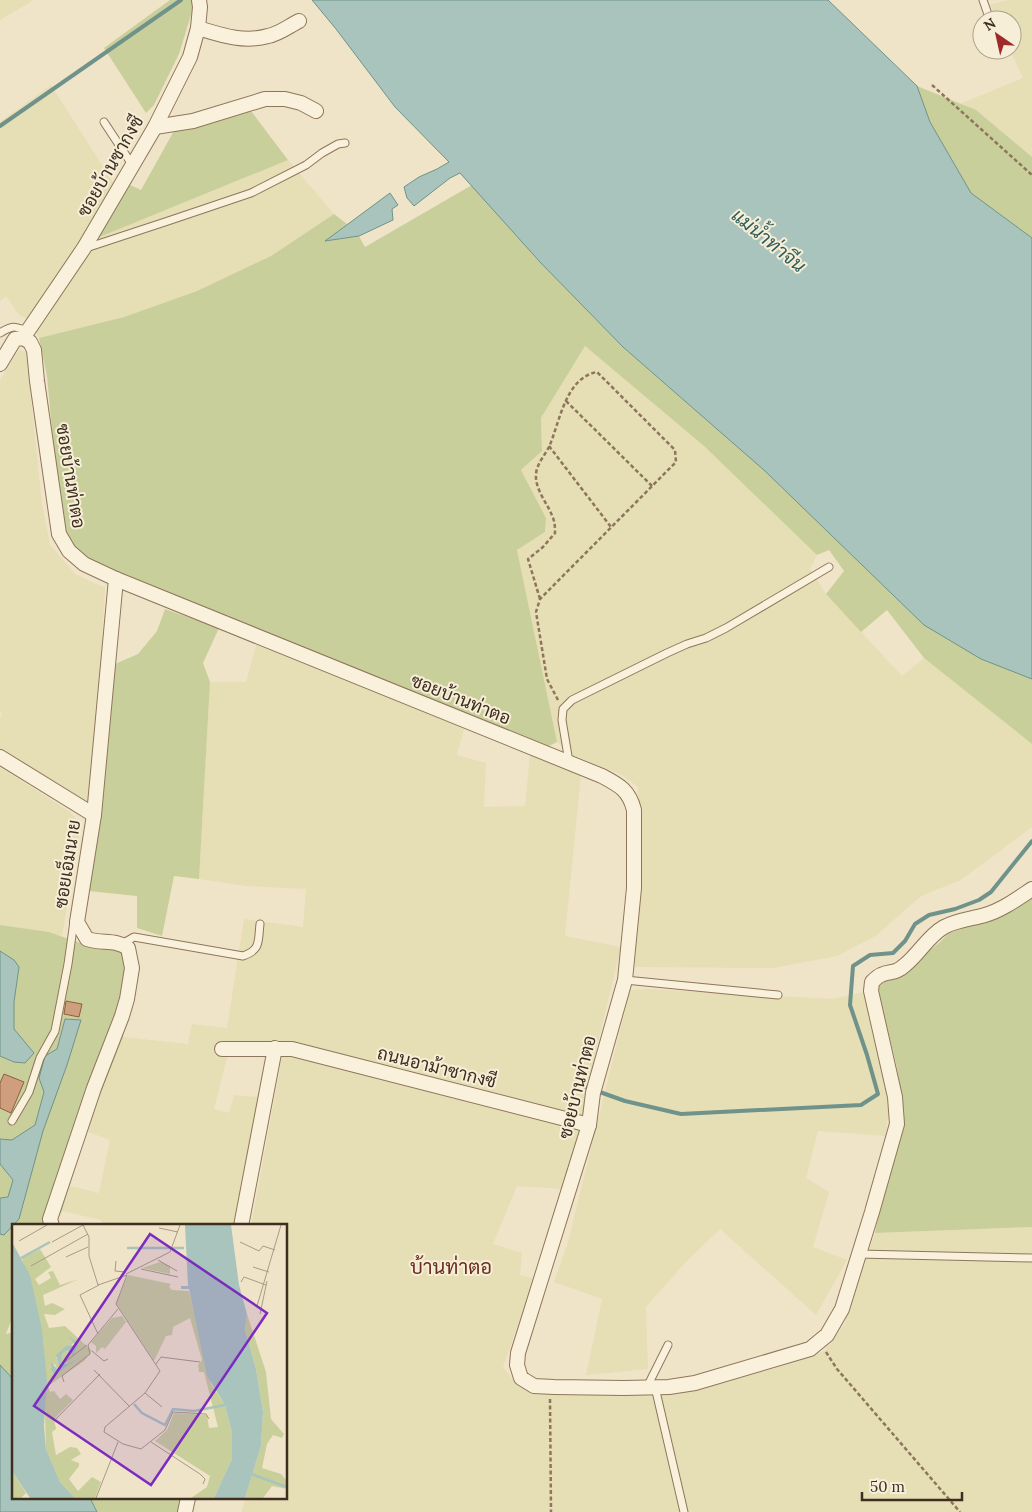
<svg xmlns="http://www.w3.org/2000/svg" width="1032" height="1512" font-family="Lora,Sarabun,serif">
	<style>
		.farmland { fill: #e6deb5 }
		.green { fill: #c9cf9b }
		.water { fill: #a9c4bc; stroke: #6f938a }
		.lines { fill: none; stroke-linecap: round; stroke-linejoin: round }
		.stream { stroke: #6f938a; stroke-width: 4 }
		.building { fill: #cf9f7d; stroke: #8d5f41 }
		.lane-casing { stroke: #8d765c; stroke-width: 9 }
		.street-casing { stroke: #8d765c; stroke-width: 16 }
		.path { stroke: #8d765c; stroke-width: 2.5; stroke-dasharray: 4 2.5; stroke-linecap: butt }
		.lane { stroke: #faf1dc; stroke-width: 7 }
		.street { stroke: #faf1dc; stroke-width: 14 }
		.labels { text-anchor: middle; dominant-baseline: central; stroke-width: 4; stroke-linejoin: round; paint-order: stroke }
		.street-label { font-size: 18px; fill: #3d2e20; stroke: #f7eed8 }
		.water-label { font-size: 19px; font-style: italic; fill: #2f5d5a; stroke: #f7eed8 }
		.quarter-label { font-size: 20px; fill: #6b2e1e; stroke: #f7eed8 }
		.inset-river { fill: none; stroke: #a9c4bc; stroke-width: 2.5 }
		.inset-road { fill: none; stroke: #a89b85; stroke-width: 1 }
		.view { fill: #7b2cbf; fill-opacity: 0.15; stroke: #7b2cbf; stroke-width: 2.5 }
		.inset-edge { fill: none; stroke: #3d2e20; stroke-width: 2.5 }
	</style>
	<rect width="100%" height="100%" fill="#f0e4c8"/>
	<g class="farmland">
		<path d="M0,0H34L0,20Z"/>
		<path d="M1008,0H1032V157L976,110L960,104L1023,78L1010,50H1012V20H997L990,5Z"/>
		<path d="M51,85L121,195L98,237L288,160L334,214L271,256L197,291L124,317L39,338L29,320L19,315L6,296L0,301V122Z"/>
		<path d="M585,346L704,446L817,555L810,569L826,594L902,676L924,658L1032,744V827L961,880L921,896L877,935L837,956L773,968L635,967L638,787L622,775L573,755L557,742L517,550L545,532L546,518L521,470L542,451L541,418Z"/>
		<path d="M19,350L26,352L42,504L50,545L75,574L105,588L93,801L89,805L0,751V718L2,714L0,712V380Z"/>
		<path d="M257,643L464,729L457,755L486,763L484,807L525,806L530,753L581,775L565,936L621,947L597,1046L582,1130L564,1189L517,1186L493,1244L522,1253L520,1275L534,1279L503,1367L513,1380L535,1394H662L806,1357L824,1351L844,1325L875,1233L1032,1227V1512H242L245,1498H286V1226H251L282,1057L228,1054L214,1109L229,1113L234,1095L259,1097L234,1226H104L101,1220L62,1211L70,1186L99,1193L110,1140L86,1131L123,1037L188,1044L192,1024L227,1028L244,919L303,927L306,889L246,886L199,879L210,682H246Z"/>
		<path d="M0,767L70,812L81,825L62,936L49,932L0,925Z"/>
		<path d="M648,989L832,999L864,992L889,1103L886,1136L818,1131L806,1178L829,1192L813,1247L847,1260L816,1315L720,1229L684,1264L646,1307L648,1369L586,1375L602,1299L554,1282L568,1242L630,990Z"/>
	</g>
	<g class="green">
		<path d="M170,0H194L191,15L179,54L154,105L146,113L104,48Z"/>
		<path d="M917,86L976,110L1032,157V238L971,193L930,122Z"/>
		<path d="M251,111L288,160L97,238L128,184L141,190L175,129L238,112Z"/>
		<path d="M472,185L540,262L623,347L981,659L1032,679V744L924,658L887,610L861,632L826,594L844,571L829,550L817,555L704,446L585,346L541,418L542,451L521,470L546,518L545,532L517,550L557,742L547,747L194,605L80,557L65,539L60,517L47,376L39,338L124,317L197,291L271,256L334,214L347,224L326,241L359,236L365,247Z"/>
		<path d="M165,609L219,628L203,663L210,682L199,879L174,876L162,936L137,928V896L89,891L115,664L138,654L157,631Z"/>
		<path d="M1032,896V1227L875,1233L880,1207L903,1130V1116L897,1068L877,985L893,979L939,943L948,934L977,922L1003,916Z"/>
		<path d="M0,925L49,932L92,947L133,944L123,1037L86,1131L62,1211L54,1226H14V1313L6,1334L14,1332V1380L0,1365V1234H4L67,1065L81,1020L65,1019L57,1049L39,1078L44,1092L35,1125L12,1141L0,1139V1056L14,1062L34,1053L14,1029V1002L19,967L14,960L0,951Z"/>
		<path d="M0,1164L13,1180L8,1197L0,1198Z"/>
		<path d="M90,1498H181L178,1512H97Z"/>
	</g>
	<g class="water">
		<path d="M312,0H828L917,86L930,122L971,193L1032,238V679L981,659L924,625L765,471L623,347L540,262L460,173L450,178L414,206L407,198L404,187L419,177L437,169L449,162L395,107L336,29Z"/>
		<path d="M390,193L398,205L392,209L393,220L359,236L325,241Z"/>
		<path d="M0,951L14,960L19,967L14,1002V1029L34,1053L25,1063L14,1062L0,1056Z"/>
		<path d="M65,1019L81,1020L67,1065L43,1131L19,1219L4,1235L0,1234V1198L8,1197L13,1180L0,1164V1139L12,1140L35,1125L44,1092L39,1078L45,1056L57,1049Z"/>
		<path d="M0,1365L14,1380V1498H90L97,1512H0Z"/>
	</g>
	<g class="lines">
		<g class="stream">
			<path d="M0,126L181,0"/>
			<path d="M581,1085L590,1089"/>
			<path d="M597,1091L625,1101L681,1114L861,1105L878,1094L867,1055L850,1005L853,966L870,955L893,953L905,941L915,924L929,915L955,909L979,900L991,892L1032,841"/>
		</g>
	</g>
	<g class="building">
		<path d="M66,1001L82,1004L79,1017L64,1014Z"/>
		<path d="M4,1074L24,1082L11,1113L0,1108V1083Z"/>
	</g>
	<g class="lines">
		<g class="lane-casing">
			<g id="lane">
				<path d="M983,0L990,20"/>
				<path d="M104,122L133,166"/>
				<path d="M86,248L168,221L251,193L306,165L322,153L338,144L345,143"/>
				<path d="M0,333C12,325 14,326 28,331"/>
				<path d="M569,762L562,720L563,709L572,700L667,653L687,644L706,638L726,628L829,567"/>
				<path d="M122,944L134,937L243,956C261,950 258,941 260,924"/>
				<path d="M625,980L778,995"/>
				<path d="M12,1121L29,1092L40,1058L55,1031L68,964L74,921"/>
				<path d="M859,1254L1032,1258"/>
				<path d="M647,1387L668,1345"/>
				<path d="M655,1387L684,1512"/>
			</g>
		</g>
		<g class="street-casing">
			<g id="street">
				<path d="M198,28C221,35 244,43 268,36C279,34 289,26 299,21"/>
				<path d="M155,127L193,121L265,99H285L301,103L316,111"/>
				<path d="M23,338L84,248L155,127L190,57L198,28L200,7L199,0"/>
				<path d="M0,364L15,339L23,338L30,342L34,350L37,381L59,534L69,551L84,564L116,579L602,776C619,785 629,790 634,810V888L625,980L593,1093L589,1125L518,1353L517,1365L521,1378L534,1386L554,1387L624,1388L669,1387L695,1383L810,1349L827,1335L842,1309L872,1212L897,1124L895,1097L871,991L872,982C874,980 878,976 881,975C891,970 894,975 905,965C919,954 928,936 944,927C957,920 971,919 985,915C1002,910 1017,899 1032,889"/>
				<path d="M0,757L94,815"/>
				<path d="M222,1049H292L589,1125"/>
				<path d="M52,1226L50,1219L94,1088L122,1016L127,999L132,968L128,948C115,939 102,944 87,939L77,922L94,815L116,579"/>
				<path d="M241,1226L275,1048"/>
				<path d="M185,1512L188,1498"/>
			</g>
		</g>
		<g class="path">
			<path d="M932,85L1032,175"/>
			<path d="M566,401L652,486"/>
			<path d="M549,446L611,527"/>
			<path d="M540,599L528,559L543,547L555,533C555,529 555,525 554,521C550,506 535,491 536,475C536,465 545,455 549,447C560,422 565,378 597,372L675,450L676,462L540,599L536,612L547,679L558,700"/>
			<path d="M826,1352L837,1369L960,1512"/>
			<path d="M550,1399L551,1512"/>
		</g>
		<use href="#lane" class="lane"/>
		<use href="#street" class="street"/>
	</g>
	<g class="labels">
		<g class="street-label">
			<text transform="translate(110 166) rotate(-60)">ซอยบ้านซากงซี</text>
			<text transform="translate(71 476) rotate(81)">ซอยบ้านท่าตอ</text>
			<text transform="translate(461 699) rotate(22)">ซอยบ้านท่าตอ</text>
			<text transform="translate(67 864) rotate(-81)">ซอยเอ็มนาย</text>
			<text transform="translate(437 1067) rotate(14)">ถนนอาม้าซากงซี</text>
			<text transform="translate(577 1087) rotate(-76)">ซอยบ้านท่าตอ</text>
		</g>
		<g class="water-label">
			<text transform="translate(769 240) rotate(39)">แม่น้ำท่าจีน</text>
		</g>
		<g class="quarter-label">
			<text x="451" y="1266">บ้านท่าตอ</text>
		</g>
	</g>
	<g transform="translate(12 1224)">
		<rect width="275" height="275" fill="#f0e4c8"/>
		<path d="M28,25L39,43L23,55L27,61L39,54L36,48L41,47L48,61L67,55L31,71L33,82L40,79L53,85L43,91L32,90L37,104L53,102L80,127L72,137L36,162L38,168L42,167L48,175L54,170L61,176L42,195L44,205L40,208L44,231L58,223L65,224L69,230L59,236L67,239V242L57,255L66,267L80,253L89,258L83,274H63L48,258L34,225L31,117L10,34ZM63,118L66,121L60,128L54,126L48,132L49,139L55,140L68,132L44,150L38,143L43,140L45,145H49L44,133ZM148,38L158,42V50L130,44ZM116,51L159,60L157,63L160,66L177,67L199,160L213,181L220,209V235L202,274H179L195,263L198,252L143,217L155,206L162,189L195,191L197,204L206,203L192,148H187L186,141L190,136L178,94L161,103L160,111L154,112L142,137L104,79ZM235,90L254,148L259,195L272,210L270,214L261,211L255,220L250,244L269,250L275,257V265L260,262L251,274H233L249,222L251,188L244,145L233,106ZM110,92L114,98L93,125L90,123L84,129V122L79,118L100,94ZM0,247L14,269L9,274H0Z" fill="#c9cf9b" fill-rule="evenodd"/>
		<path d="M173,1H219L227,61L235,90L233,106L244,145L251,188L249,222L233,274H202L220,235V209L213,181L195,152L177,65H169V62H176ZM0,18L18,51L30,105L35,157L32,202L34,225L48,258L63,274H18L0,247ZM57,112L65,118L66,121L61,132L55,126L50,130L49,139L55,140L69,132L43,151L39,146V138L45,145H48L44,131L54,122L63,121Z" fill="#a9c4bc"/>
		<path class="inset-river" d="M115,24H172M9,34L38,18M122,180L130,189L153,201L161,185L182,187L213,181M239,250L275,263"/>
		<path class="inset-road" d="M71,1L77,13V32L86,61L115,51L104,80L148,147L133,169L93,203L92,208L111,220L129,225L153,206L161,188L194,190L197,195M147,4L166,8M7,17L35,1M40,18L71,1M228,18L247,27L251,22L263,26M54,33L76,23M146,36L165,47M104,37L103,47L114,48M19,42L76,10M241,43L257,48M129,45L166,53M114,50L158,28L168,1M229,58L232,53L254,61M245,82L269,1M248,90L255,57M86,110L68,71L87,61M80,127L92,137L96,135M53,138L75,121M144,140L149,133L188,138M82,146L118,183M52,158L50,152L78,130L76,121L106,85M133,169L150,183M43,196L88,150M139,218L188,250L193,255L191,260M84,274L106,218"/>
		<path class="view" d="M138,10L255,89L139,261L22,182Z"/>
		<rect width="275" height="275" class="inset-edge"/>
	</g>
	<g transform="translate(997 35) rotate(326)"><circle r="24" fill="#f7eed8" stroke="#ada18e"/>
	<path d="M0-4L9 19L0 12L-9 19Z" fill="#9e2a2b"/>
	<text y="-8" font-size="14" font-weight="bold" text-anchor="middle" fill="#3d2e20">N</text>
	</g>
	<path d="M862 1492v8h100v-8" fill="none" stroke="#3d2e20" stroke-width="2.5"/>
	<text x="870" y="1492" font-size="15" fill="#3d2e20" stroke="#f7eed8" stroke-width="4" paint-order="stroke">50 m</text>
</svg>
